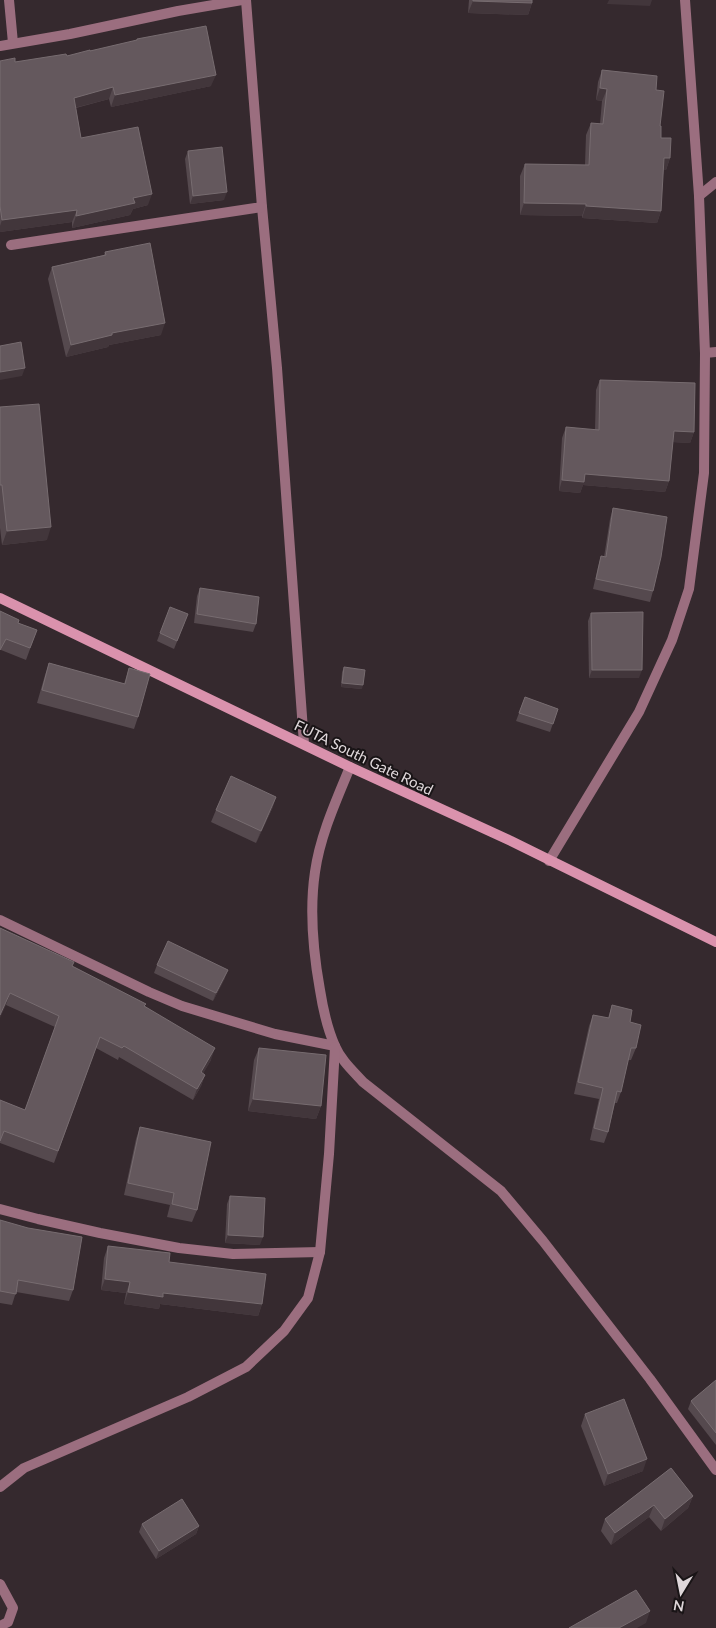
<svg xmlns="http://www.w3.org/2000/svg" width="716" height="1628" font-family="Lato,sans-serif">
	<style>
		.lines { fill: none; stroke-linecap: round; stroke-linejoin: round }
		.minor { stroke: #9b6e7f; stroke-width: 10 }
		.secondary { stroke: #da92ad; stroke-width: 10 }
		.wall { fill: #55494e }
		.shaded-wall { fill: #42363b }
		.building { fill: #64585d; stroke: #776c70 }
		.labels { text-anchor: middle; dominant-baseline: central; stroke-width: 4; stroke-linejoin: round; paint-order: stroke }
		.street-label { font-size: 15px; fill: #dfd7da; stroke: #191416 }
	</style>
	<rect width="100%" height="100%" fill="#35292e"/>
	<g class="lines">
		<g class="minor">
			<path d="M9,0L13,43"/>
			<path d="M246,0L262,207L277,368L304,744"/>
			<path d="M0,46L70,34L178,11L242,0"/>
			<path d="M699,196L716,182"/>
			<path d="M11,245L262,207"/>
			<path d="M705,353L716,352"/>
			<path d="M350,767C336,801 320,836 315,872C309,912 313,951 320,990C323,1009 327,1028 335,1046C341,1060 352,1070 363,1082L501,1191L543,1241L650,1379L716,1470"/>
			<path d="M549,861L639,712L672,640L689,589L704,473L705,353L699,196L685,0"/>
			<path d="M0,920L149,992L182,1006L275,1034L335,1046"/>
			<path d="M0,1209L38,1219L100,1233L179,1248L233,1254L320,1252"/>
			<path d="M0,1487L24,1468L188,1397L246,1367L284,1331L308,1298L320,1252L329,1154L335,1047"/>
			<path d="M0,1584L13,1608L8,1622L0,1626"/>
		</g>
		<path class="secondary" d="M0,598L350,767L511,841L716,942"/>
	</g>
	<g class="wall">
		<path d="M469,0H532V3L528,15L468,13Z"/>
		<path d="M137,39L211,86L111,107L109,99L76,108L81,138L148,205L133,209L130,215L72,228V222L0,232V61L15,62L67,56L136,41Z"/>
		<path d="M602,70L656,90L661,138L670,158L666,170H663L661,211L657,223L582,218V216L520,215V176L525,164L585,165L586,135L591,123L600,124L602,101L596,100L598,82Z"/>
		<path d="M188,151L224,200L190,204L185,159Z"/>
		<path d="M105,252L161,335L109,345L108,347L66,357L48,279L52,267L104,255Z"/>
		<path d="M600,380L694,432L690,443L673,442L669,481L665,492L583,485L580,493L559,491L562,438L566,427L595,430L596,390Z"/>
		<path d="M0,407L47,540L2,545L0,528Z"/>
		<path d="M613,508L653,591L650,602L593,589L598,567L601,556L604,557L610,519Z"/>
		<path d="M200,588L256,624L253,632L194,623L197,596Z"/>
		<path d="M0,611L18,623L37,630L26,660L1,650Z"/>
		<path d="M591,613L639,678H589L588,621Z"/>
		<path d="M185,622L174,649L157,641L160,633Z"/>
		<path d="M49,663L124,684L129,668L138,717L134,729L37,703L45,675Z"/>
		<path d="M344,667L362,689L341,687L342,672Z"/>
		<path d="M525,697L558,709L550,732L516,721Z"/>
		<path d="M276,797L272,809L256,843L211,822L216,810Z"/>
		<path d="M0,928L72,966L145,1006L211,1060L203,1073L205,1075L201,1086L193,1100L119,1057L118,1060L96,1048L54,1163L0,1143V1100L25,1110L55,1027L6,1005Z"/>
		<path d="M157,965L225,978L213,1001L154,973Z"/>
		<path d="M612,1005L630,1022L636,1048L631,1060H628L621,1092L617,1103H615L608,1132L604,1143L590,1140L599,1099L574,1094L589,1026L593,1015L608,1018Z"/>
		<path d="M259,1048L321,1106L316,1119L248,1111L254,1060Z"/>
		<path d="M140,1127L197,1210L192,1222L167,1217L170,1205L124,1195L136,1139Z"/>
		<path d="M230,1196L260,1245L225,1243L227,1204Z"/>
		<path d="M0,1220L73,1290L69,1301L16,1292L12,1305L0,1303Z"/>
		<path d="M108,1246L169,1262L262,1304L258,1316L160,1304L159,1309L124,1304L126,1293L101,1290L104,1258Z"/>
		<path d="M716,1380V1445L688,1409L691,1401Z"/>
		<path d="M585,1414L643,1471L604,1486L581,1426Z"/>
		<path d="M671,1468L693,1496L688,1508L661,1531L649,1517L611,1545L601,1531L605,1519Z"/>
		<path d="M142,1524L199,1526L196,1534L156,1559L139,1532Z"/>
	</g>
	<g class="shaded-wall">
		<path d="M609,0H652L650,6L607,4Z"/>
		<path d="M473,1L532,3L528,15L468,13Z"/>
		<path d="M216,75L211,86L111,107L115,95Z"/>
		<path d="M113,87L109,99L70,109L74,98Z"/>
		<path d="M600,88L607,89L602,101L596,100Z"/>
		<path d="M664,158H670L666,170H660Z"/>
		<path d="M227,192L224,200L190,204L193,196Z"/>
		<path d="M152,194L148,205L133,209L130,215L72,228L76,216L133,198Z"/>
		<path d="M524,203L586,204L582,216L520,215Z"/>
		<path d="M586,206L661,211L657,223L582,218Z"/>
		<path d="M77,210L72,222L0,232V226L2,220Z"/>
		<path d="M165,323L161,335L109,345L108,347L66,357L71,345L112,333Z"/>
		<path d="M25,368L22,376L0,380V372Z"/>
		<path d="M674,431L694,432L690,443L670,442Z"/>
		<path d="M585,474L669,481L665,492L583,485L580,493L559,491L562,480Z"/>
		<path d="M51,527L47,540L2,545L7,531Z"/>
		<path d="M592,670H642L639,678H589Z"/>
		<path d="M342,683L363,685L362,689L341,687Z"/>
		<path d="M276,797L272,809L256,843L261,831Z"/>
		<path d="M228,970L225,978L213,1001L216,993Z"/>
		<path d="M10,993L6,1005L0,1018V1015Z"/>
		<path d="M215,1048L211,1060L197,1084L201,1072Z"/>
		<path d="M205,1075L201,1086L193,1100L197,1089Z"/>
		<path d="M253,1099L321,1106L316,1119L248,1111Z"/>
		<path d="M228,1235L263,1237L260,1245L225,1243Z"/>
		<path d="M105,1279L130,1282L126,1293L101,1290Z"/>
		<path d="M128,1292L163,1293L262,1304L258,1316L160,1304L159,1309L124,1304Z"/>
		<path d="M647,1459L643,1471L604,1486L608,1474Z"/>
		<path d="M693,1496L688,1508L661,1531L665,1519Z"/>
		<path d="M654,1505L649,1517L611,1545L615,1533Z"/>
		<path d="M199,1526L196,1534L156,1559L159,1551Z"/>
		<path d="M650,1611L646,1623L637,1628H619Z"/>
	</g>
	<g class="building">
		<path d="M473,0H532V3L473,1Z"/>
		<path d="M206,26L216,75L115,95L113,87L74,98L81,138L138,127L152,194L133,198L135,203L76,216L77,210L2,220L0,206V61L15,58V62L66,54L67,56L90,50V51L137,40V39Z"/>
		<path d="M602,70L657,76L656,90L664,91L660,126H661V138H671L670,158H664L661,211L586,206V204L524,203L525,164L589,165L591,123L603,124L607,89L600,88Z"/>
		<path d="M222,147L227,192L193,196L188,151Z"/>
		<path d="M150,243L165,323L112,333V335L71,345L52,267L106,255L105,252Z"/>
		<path d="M21,342L25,368L0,372V346Z"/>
		<path d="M600,380L695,383L694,432L674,431L669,481L585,474L584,482L562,480L566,427L599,430Z"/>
		<path d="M39,404L51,527L7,531L2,485H0V407Z"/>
		<path d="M613,508L667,517L661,557L653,591L596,579L601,556L606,557Z"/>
		<path d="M200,588L259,597L256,624L197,614Z"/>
		<path d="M170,607L188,614L177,641L160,633Z"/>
		<path d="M0,611L19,620L18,623L37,630L30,648L6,639L0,650Z"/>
		<path d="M643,612L642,670H592L591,613Z"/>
		<path d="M49,663L125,684L129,668L150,674L138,717L42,690Z"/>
		<path d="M344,667L365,670L363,685L342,683Z"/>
		<path d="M525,697L558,709L553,724L519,713Z"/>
		<path d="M231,776L276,797L261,831L216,810Z"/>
		<path d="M0,928L74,962L72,966L146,1004L144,1006L215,1048L201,1072L205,1075L197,1089L124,1046L122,1048L100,1037L58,1151L4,1131L0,1141V1100L25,1110L59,1016L10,993L0,1015Z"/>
		<path d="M168,941L228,970L216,993L157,965Z"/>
		<path d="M612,1005L632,1010L630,1022L641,1025L636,1048H631L621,1092L617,1091L608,1132L594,1128L603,1088L578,1082L593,1015L609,1018Z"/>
		<path d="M259,1048L326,1055L321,1106L253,1099Z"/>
		<path d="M140,1127L211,1142L197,1210L172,1204L174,1193L128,1183Z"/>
		<path d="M230,1196L265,1198L263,1237L228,1235Z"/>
		<path d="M0,1220L28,1228L82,1237L73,1290L18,1280L16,1294L0,1291Z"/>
		<path d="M108,1246L170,1253L169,1262L266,1274L262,1304L163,1293V1297L128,1292L130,1282L105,1279Z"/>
		<path d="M716,1380V1433L691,1401Z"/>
		<path d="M624,1399L647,1459L608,1474L585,1414Z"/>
		<path d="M671,1468L693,1496L665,1519L654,1505L615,1533L605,1519Z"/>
		<path d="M182,1499L199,1526L159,1551L142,1524Z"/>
		<path d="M636,1590L650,1611L619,1628H569Z"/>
	</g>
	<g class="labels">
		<g class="street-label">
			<text transform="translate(364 757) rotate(26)">FUTA South Gate Road</text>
		</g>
	</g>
	<g transform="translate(681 1593) rotate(190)" stroke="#191416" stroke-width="4" paint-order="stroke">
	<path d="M0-4L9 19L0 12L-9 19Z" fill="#dfd7da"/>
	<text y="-8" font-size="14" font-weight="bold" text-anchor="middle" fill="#dfd7da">N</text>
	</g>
</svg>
